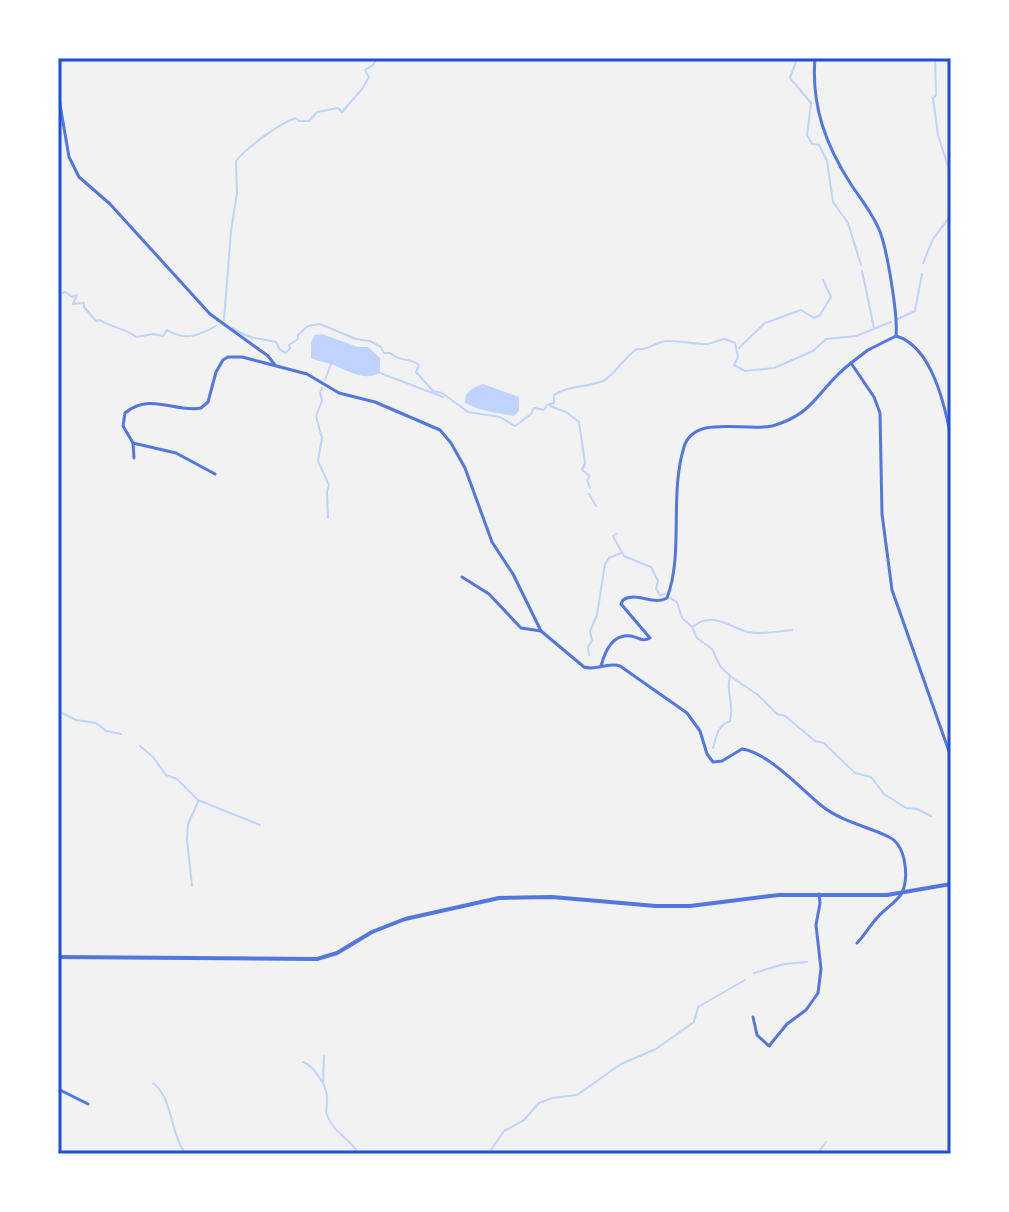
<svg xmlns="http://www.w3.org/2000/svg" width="1009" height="1212" font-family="Helvetica,sans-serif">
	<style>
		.water { fill: #bfd3fe }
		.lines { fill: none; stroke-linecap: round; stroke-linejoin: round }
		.stream { stroke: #bfd3fe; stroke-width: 2 }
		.minor { stroke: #5277de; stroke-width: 3 }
		.tertiary { stroke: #5277de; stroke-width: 4 }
		.neatline { fill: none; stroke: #1d4ed8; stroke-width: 3 }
	</style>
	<rect width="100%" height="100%" fill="#f2f2f2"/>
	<g class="water">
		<path d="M322,334L358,347H368L380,358V373C364,381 351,372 336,366C328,362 319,362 311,358V342L315,335Z"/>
		<path d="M483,384L519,397V411L514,416C497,413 480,411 465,403C464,391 474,387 483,384Z"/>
	</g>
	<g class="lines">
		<g class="stream">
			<path d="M935,58L936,95L933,98L938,135L951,176"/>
			<path d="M796,62L790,78L811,103L807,135L812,144L819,145L827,161L833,202L848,223L861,265"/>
			<path d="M923,263L933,239L951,215"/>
			<path d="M862,271L874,328"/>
			<path d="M58,295L65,292L72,297L77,295L73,304L84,303V307L96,321L100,320C112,328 125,328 136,337L153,334L163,336L167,330C185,341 198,336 216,326"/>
			<path d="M898,319L915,311L922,274"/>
			<path d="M224,320L231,231L237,193L236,161C247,147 280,123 296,118L299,121H309L317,112L338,108L342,112L362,89L369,77L365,70L373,65L378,58"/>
			<path d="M233,328C249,340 260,338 276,342L280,350L286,353L290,348L289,345L298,339V335L308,326L320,324L356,339L370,341L381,347L384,353H390C401,363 410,357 419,365L416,372L433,391L442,393L468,412L500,417L515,426L531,414L534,408L544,410L547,405L554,403V395C569,385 586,388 603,381C616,374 623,358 637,349C648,351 656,341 668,341C681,341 694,344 707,344C712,344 719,339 725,339L735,343L738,357L734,365L745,371L774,368L813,351L826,339L856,336L891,322"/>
			<path d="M739,348L765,323L801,310L814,318L820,315L831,297L823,280"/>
			<path d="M380,373L443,397"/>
			<path d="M325,380L331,364"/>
			<path d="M322,388L320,393L322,401L316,416L322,438L318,461L329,485L327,492L328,518"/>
			<path d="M550,406L566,412L579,422L585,463L582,470L590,476L587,480L590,488"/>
			<path d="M589,494L596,506"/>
			<path d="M616,534L613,536L624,556L651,567L658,581L656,589L660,595L665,594"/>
			<path d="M670,598L677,602L682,618L692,627L697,638L712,649L720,666L730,676L758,695L777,714L785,716L815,741L824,743L855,773L871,777L884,794L906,808L917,809L931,816"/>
			<path d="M694,626C712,611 730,627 748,632C762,635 778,631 792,630"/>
			<path d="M589,655L588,647L592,640L590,631L597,615L605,564L609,558L621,553"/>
			<path d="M58,711L76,720L96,723L106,731L121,734"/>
			<path d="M140,746L153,757L166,775L177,779L198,800L260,825"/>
			<path d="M713,748C717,735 717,726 730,721C735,703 725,693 730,676"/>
			<path d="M192,886L187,840L188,824L198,802"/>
			<path d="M754,973L784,964L807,962"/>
			<path d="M303,1062C314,1066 326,1085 327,1096C328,1103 325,1109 327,1115C334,1134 352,1140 359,1154"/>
			<path d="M323,1082L324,1056"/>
			<path d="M153,1083C173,1098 170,1134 186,1154"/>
			<path d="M488,1154L504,1131L524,1120L539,1103L552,1098L577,1095L621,1064L656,1049L694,1022L698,1007L745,980"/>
			<path d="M817,1154L826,1142"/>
		</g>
		<g class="minor">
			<path d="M815,58C811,106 826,146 852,186C861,199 871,212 878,227C887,245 898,316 896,336L868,350L851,363L874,397L880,413L882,514L892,590L951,757"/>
			<path d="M58,93L69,157L79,177L110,204L210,314L268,356L275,365"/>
			<path d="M896,336C932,346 945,406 951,438"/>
			<path d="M133,443L176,453L215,474"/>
			<path d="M134,458L133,443L123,426L125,413C151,392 174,413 201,408L208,402L216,372L223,360L228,357H242L307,374L339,393L375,402L440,430L451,443L465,468L492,542L513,574L541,631L584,667C596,671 608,662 620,666L687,713L700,731L707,754L713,762L722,761L742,749C769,753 801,789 822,806C842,822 867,826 889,837C906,845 909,877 902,893C897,902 883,910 876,919C869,927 864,936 857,943"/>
			<path d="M462,577L489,594L521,628L541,631"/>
			<path d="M601,666C605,651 613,633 631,636C640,638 642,642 650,638L621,604L623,600C637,591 653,606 667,598C684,553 669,496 684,447C694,414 745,432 772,426C816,414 818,388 851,363"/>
			<path d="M753,1017L757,1035L769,1046L787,1024L806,1010L818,993L821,969L816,925L820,903L819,894"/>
			<path d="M58,1089L88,1104"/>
		</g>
		<path class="tertiary" d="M58,957L317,959L337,953L372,932L405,919L499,898L552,897L656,906H690L779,895H887L951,884"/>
	</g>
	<rect width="1009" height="1212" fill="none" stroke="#ffffff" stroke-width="120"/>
	<rect x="60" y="60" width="889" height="1092" class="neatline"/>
</svg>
